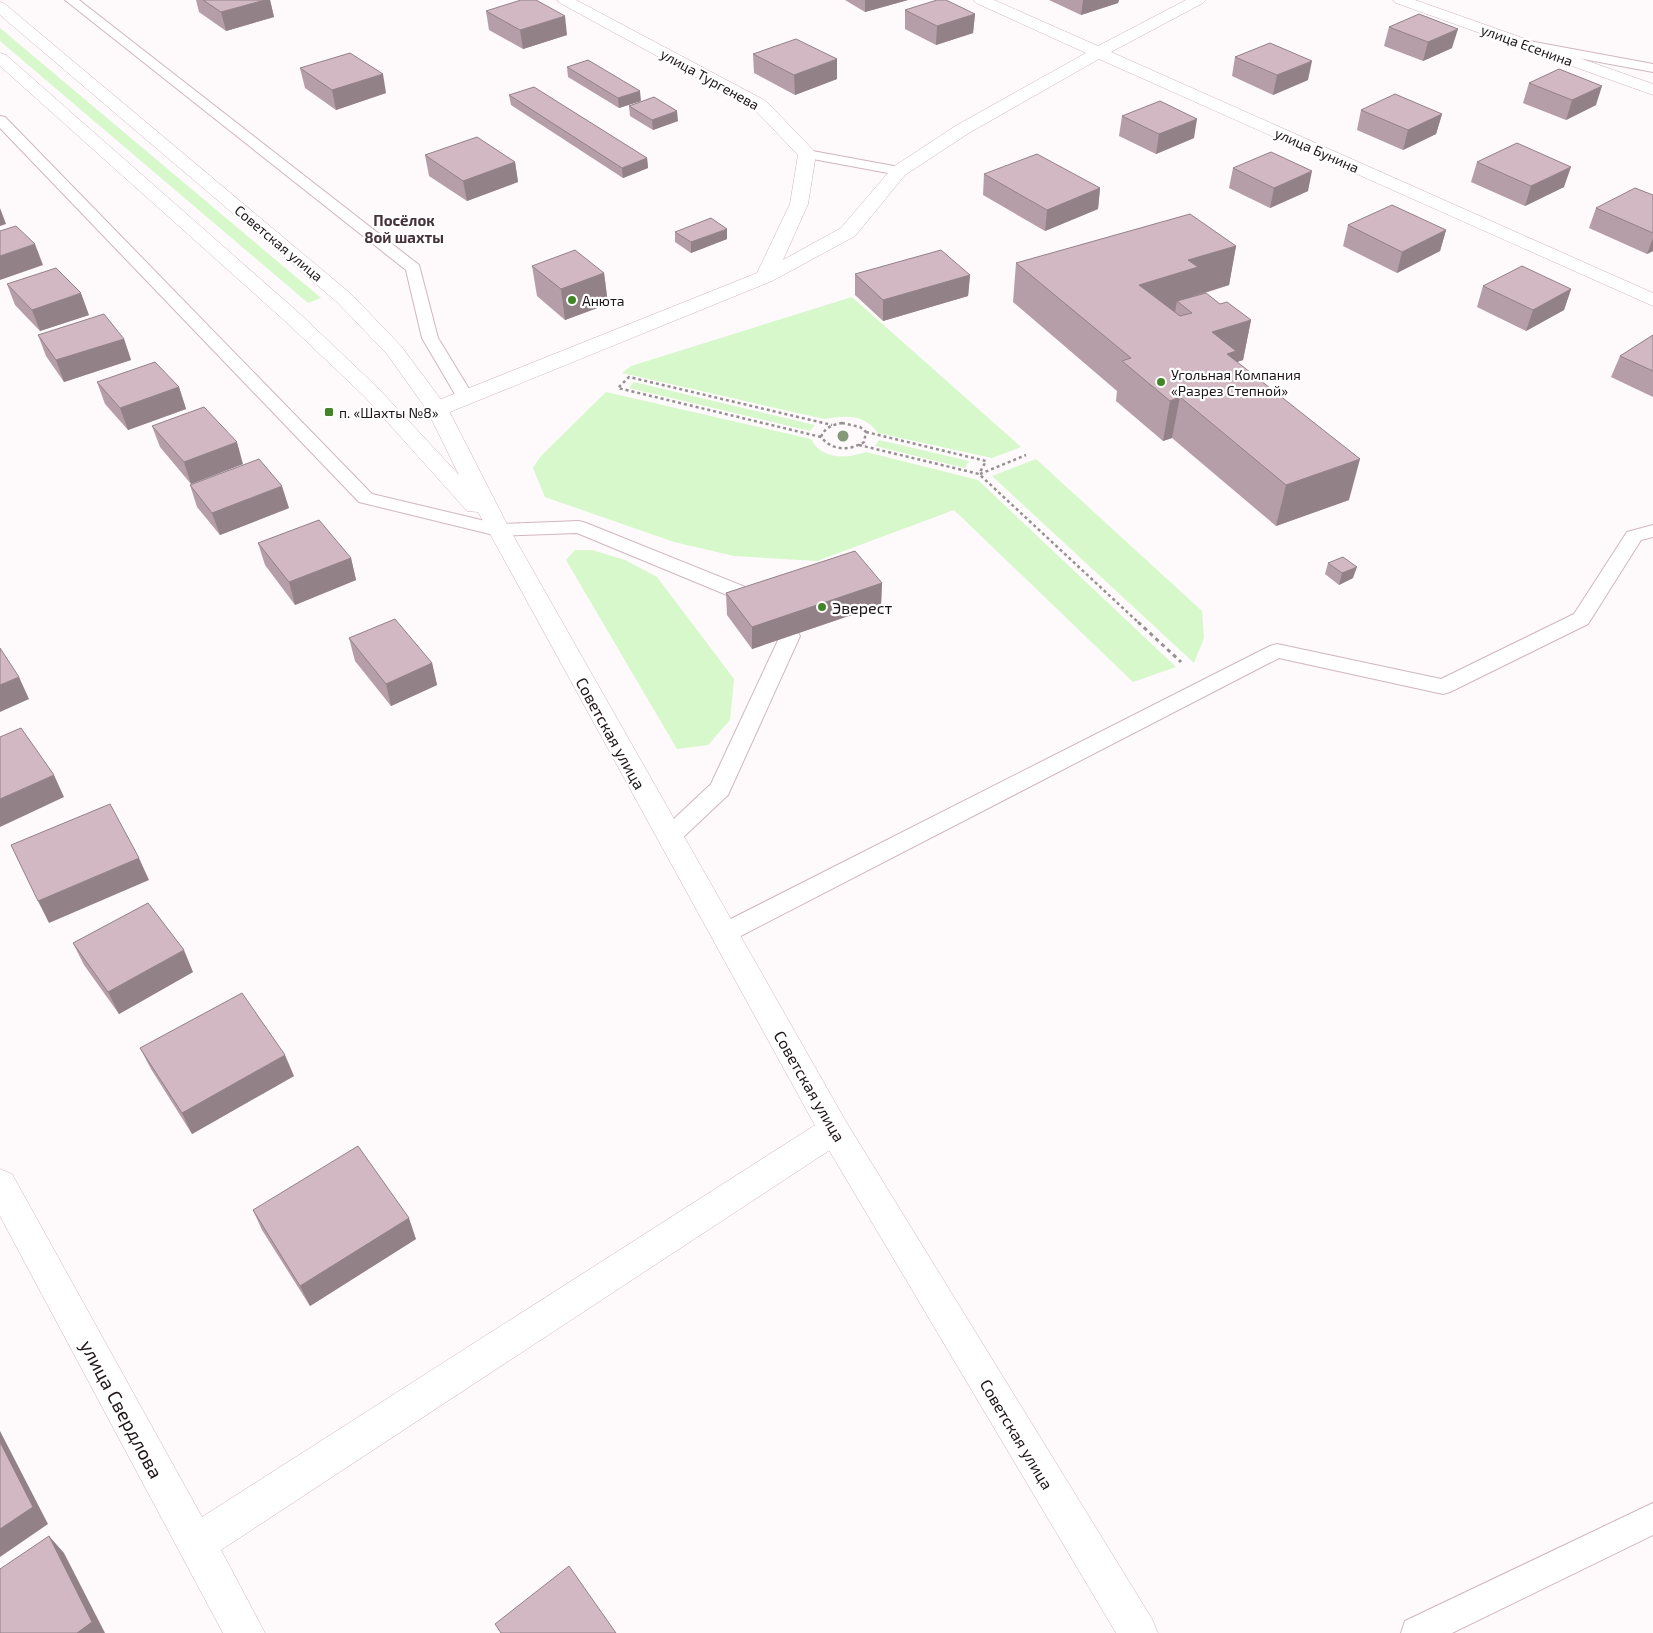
<svg xmlns="http://www.w3.org/2000/svg" width="1653" height="1633" font-family="'Exo 2',sans-serif">
	<style>
		.green { fill: #d6f8cb }
		.lines { fill: none; stroke-linecap: round; stroke-linejoin: round }
		.lane-casing { stroke: #d0b6c0; stroke-width: 2 }
		.street-casing { stroke: #d0b6c0; stroke-width: 1 }
		.secondary-casing { stroke: #d0b6c0; stroke-width: 1 }
		.path-far1 { stroke: #969093; stroke-width: 2.5; stroke-dasharray: 3 3; stroke-linecap: butt }
		.path { stroke: #969093; stroke-width: 3; stroke-dasharray: 4 4; stroke-linecap: butt }
		.lane { fill: #fff; fill-rule: evenodd }
		.street { fill: #fff; fill-rule: evenodd }
		.secondary { fill: #fff; fill-rule: evenodd }
		.tree { fill: #839978 }
		.wall { fill: #b59ea7 }
		.shaded-wall { fill: #938188 }
		.building { fill: #d2b8c2; stroke: #938188 }
		.poi-dot { fill: #428528; stroke: #fff; stroke-width: 2 }
		.labels { text-anchor: middle; dominant-baseline: central; stroke-width: 4.5; stroke-linejoin: round; paint-order: stroke }
		.far-street-label { font-size: 14px; fill: #1e1519; stroke: #fff }
		.far-poi-label { font-size: 14px; fill: #1e1519; stroke: #fff; text-anchor: start }
		.far-neighbourhood-label { font-size: 15px; font-weight: bold; fill: #46323b; stroke: #fff }
		.poi-label { font-size: 16px; fill: #1e1519; stroke: #fff; text-anchor: start }
		.street-label { font-size: 16px; fill: #1e1519; stroke: #fff }
		.near-street-label { font-size: 19px; fill: #1e1519; stroke: #fff }
	</style>
	<rect width="100%" height="100%" fill="#fef9fb"/>
	<g class="green">
		<path d="M0,28L321,298L308,303L0,41Z"/>
		<path d="M852,297L1021,447L992,458L878,433C865,414 845,415 824,419L622,373L631,366Z"/>
		<path d="M634,382L815,425L810,431L629,388Z"/>
		<path d="M606,392L811,439C822,460 846,459 866,452L978,480L1176,667L1133,682L954,510L817,561L734,556L674,542L545,497L533,468L540,457Z"/>
		<path d="M879,440L969,461L965,468L875,446Z"/>
		<path d="M1036,459L1202,611L1204,638L1194,663L992,476Z"/>
		<path d="M575,550H592L625,560L657,577L734,679L730,720L708,745L677,749L566,560Z"/>
	</g>
	<g class="lines">
		<g class="lane-casing">
			<g id="lane">
				<path d="M65,0H79L419,265L438,338L474,397L471,401L465,402L459,401L422,338L406,270Z"/>
				<path d="M1529,41L1653,64V72L1524,48L1523,45Z"/>
				<path d="M0,116L5,117L372,494L498,524L579,521L586,523L770,597L773,602L770,607L763,608L756,607L577,533L498,536L359,502L0,128Z"/>
				<path d="M807,150L899,167L904,168L906,171L904,174L899,175L802,157L800,154L802,151Z"/>
				<path d="M1653,525V537L1641,540L1588,624L1450,692L1443,694L1279,658L731,941L723,943L715,941L711,934L715,927L1270,646L1277,644L1441,679L1574,614L1627,532Z"/>
				<path d="M790,629L797,631L800,636L728,795L677,843L669,845L661,843L658,837L661,831L711,784L780,636L783,631Z"/>
				<path d="M1653,1503V1535L1452,1633H1401L1405,1621Z"/>
			</g>
		</g>
		<g class="street-casing">
			<g id="street">
				<path d="M557,0H576L766,101L813,150L816,154L808,204L783,260L841,228L893,167L957,125L1086,53L976,3L973,0H994L1098,46L1186,0H1206L1203,3L1111,52L1653,293V306L1099,59L969,133L905,175L855,236L772,281L445,414L437,415L429,414L426,409L429,404L757,273L790,204L798,155L754,109L560,3Z"/>
				<path d="M1393,0H1415L1653,84V95L1396,3Z"/>
				<path d="M834,1116L845,1120L850,1130L845,1140L221,1550L265,1633H223L0,1216V1169L12,1174L202,1517L823,1120Z"/>
			</g>
		</g>
		<g class="secondary-casing">
			<path id="secondary" d="M0,2L5,4L351,294L401,346L448,409L510,530L845,1120L1152,1619L1158,1633H1116L823,1140L478,512L467,511L365,397L285,321L0,66V53L6,55L299,313L379,389L459,475L427,410L387,354L337,302L0,15Z"/>
		</g>
		<g class="path-far1">
			<path d="M842,423L860,427L866,432L864,442C849,451 832,451 821,437C825,427 832,425 842,423Z"/>
			<path d="M866,432L986,461L979,474"/>
			<path d="M821,437L618,388L629,377L832,425"/>
			<path d="M859,445L979,474L1140,624"/>
			<path d="M980,474L1026,455"/>
		</g>
		<path class="path" d="M1138,622L1181,662"/>
		<use href="#lane" class="lane"/>
		<use href="#street" class="street"/>
		<use href="#secondary" class="secondary"/>
	</g>
	<circle class="tree" cx="843" cy="436" r="5.5"/>
	<g class="wall">
		<path d="M196,0H270L274,17L226,31L199,12Z"/>
		<path d="M845,0H908L865,12Z"/>
		<path d="M1049,0H1119L1118,3L1081,15Z"/>
		<path d="M905,10L975,14L973,33L936,45L905,29Z"/>
		<path d="M486,11L567,35L523,49L489,30Z"/>
		<path d="M1389,27L1452,48L1423,61L1384,46Z"/>
		<path d="M753,54L837,79L795,95L754,73Z"/>
		<path d="M1235,57L1308,80L1273,95L1232,76Z"/>
		<path d="M567,67L641,101L619,108L568,77Z"/>
		<path d="M300,68L386,93L336,110L305,88Z"/>
		<path d="M1529,83L1596,105L1566,120L1523,103Z"/>
		<path d="M509,95L647,158L648,168L623,178L511,105Z"/>
		<path d="M629,106L678,121L653,130L630,116Z"/>
		<path d="M1361,110L1442,114L1436,134L1403,150L1357,130Z"/>
		<path d="M1122,116L1194,138L1156,154L1119,136Z"/>
		<path d="M425,155L515,162L518,182L467,201L429,176Z"/>
		<path d="M1477,162L1564,187L1525,206L1471,182Z"/>
		<path d="M1233,168L1308,191L1270,208L1229,188Z"/>
		<path d="M984,174L1100,188L1098,209L1045,231L983,195Z"/>
		<path d="M1653,195V251L1647,254L1589,228L1596,208Z"/>
		<path d="M1348,225L1446,230L1440,251L1397,273L1343,246Z"/>
		<path d="M675,232L727,239L691,253L675,242Z"/>
		<path d="M1236,246L1229,285L1193,297L1220,304L1251,320L1243,360L1237,362L1349,500L1276,526L1172,438L1163,441L1116,401L1117,391L1013,302L1016,263Z"/>
		<path d="M532,266L604,273L608,304L565,320L537,296Z"/>
		<path d="M855,274L970,275L968,296L883,321L855,295Z"/>
		<path d="M7,284L89,315L40,331L15,305Z"/>
		<path d="M1483,286L1571,289L1564,310L1526,331L1477,307Z"/>
		<path d="M38,335L124,339L131,360L64,382L46,356Z"/>
		<path d="M1653,335V397L1611,377L1620,356Z"/>
		<path d="M97,382L179,387L186,409L128,430L105,404Z"/>
		<path d="M152,426L243,464L191,484L160,447Z"/>
		<path d="M190,485L289,508L220,535L197,507Z"/>
		<path d="M258,543L351,558L356,580L295,605L265,565Z"/>
		<path d="M1328,563L1353,578L1339,585L1325,574Z"/>
		<path d="M882,583L881,605L752,649L727,615L726,593Z"/>
		<path d="M349,638L432,663L437,685L391,706L355,661Z"/>
		<path d="M73,943L193,972L119,1014L84,965Z"/>
		<path d="M140,1048L294,1076L192,1134L151,1069Z"/>
		<path d="M253,1210L416,1239L310,1306L262,1230Z"/>
	</g>
	<g class="shaded-wall">
		<path d="M265,0H270L274,17L226,31L221,12Z"/>
		<path d="M865,0H908L865,12Z"/>
		<path d="M1083,0H1119L1118,3L1081,15Z"/>
		<path d="M975,14L973,33L936,45L937,26Z"/>
		<path d="M565,16L567,35L523,49L520,30Z"/>
		<path d="M1458,29L1452,48L1423,61L1428,42Z"/>
		<path d="M837,59V79L795,95L794,75Z"/>
		<path d="M1312,61L1308,80L1273,95L1277,75Z"/>
		<path d="M383,74L386,93L336,110L332,90Z"/>
		<path d="M1602,86L1596,105L1566,120L1572,100Z"/>
		<path d="M640,91L641,101L619,108L618,98Z"/>
		<path d="M677,111L678,121L653,130L652,120Z"/>
		<path d="M1442,114L1436,134L1403,150L1408,130Z"/>
		<path d="M1197,119L1194,138L1156,154L1159,134Z"/>
		<path d="M647,158L648,168L623,178L622,168Z"/>
		<path d="M515,162L518,182L467,201L463,181Z"/>
		<path d="M1571,167L1564,187L1525,206L1531,186Z"/>
		<path d="M1312,171L1308,191L1270,208L1274,188Z"/>
		<path d="M1100,188L1098,209L1045,231L1047,210Z"/>
		<path d="M0,208L6,224L0,226Z"/>
		<path d="M727,229V239L691,253V242Z"/>
		<path d="M1446,230L1440,251L1397,273L1402,252Z"/>
		<path d="M1653,238V251L1647,254Z"/>
		<path d="M35,244L43,265L0,280V256Z"/>
		<path d="M1236,246L1229,285L1193,296L1191,307L1177,301L1175,312L1134,325L1139,285L1188,260Z"/>
		<path d="M604,273L608,304L565,320L561,289Z"/>
		<path d="M970,275L968,296L883,321V300Z"/>
		<path d="M1571,289L1564,310L1526,331L1533,310Z"/>
		<path d="M81,293L89,315L40,331L32,310Z"/>
		<path d="M1251,320L1243,360L1234,363L1228,392L1212,332Z"/>
		<path d="M124,339L131,360L64,382L56,360Z"/>
		<path d="M179,387L186,409L128,430L120,408Z"/>
		<path d="M1180,397L1172,438L1163,441L1170,401Z"/>
		<path d="M237,442L243,464L191,484L184,462Z"/>
		<path d="M1360,459L1349,500L1276,526L1286,485Z"/>
		<path d="M282,486L289,508L220,535L212,513Z"/>
		<path d="M351,558L356,580L295,605L289,582Z"/>
		<path d="M1357,567L1353,578L1339,585L1342,573Z"/>
		<path d="M882,583L881,605L752,649V627Z"/>
		<path d="M432,663L437,685L391,706L386,684Z"/>
		<path d="M19,677L29,699L0,712V685Z"/>
		<path d="M54,775L64,797L0,827V799Z"/>
		<path d="M139,858L149,880L49,923L38,901Z"/>
		<path d="M184,950L193,972L119,1014L108,992Z"/>
		<path d="M285,1055L294,1076L192,1134L182,1113Z"/>
		<path d="M409,1218L416,1239L310,1306L300,1286Z"/>
		<path d="M0,1431L48,1524L0,1557Z"/>
		<path d="M49,1536L64,1553L105,1633H77Z"/>
	</g>
	<g class="building">
		<path d="M203,0H265L221,12Z"/>
		<path d="M521,0H536L565,16L520,30L486,11Z"/>
		<path d="M937,0H946L975,14L937,26L905,10Z"/>
		<path d="M1419,14L1458,29L1428,42L1389,27Z"/>
		<path d="M796,39L837,59L794,75L753,54Z"/>
		<path d="M1270,43L1312,61L1277,75L1235,57Z"/>
		<path d="M350,53L383,74L332,90L300,68Z"/>
		<path d="M588,60L640,91L618,98L567,67Z"/>
		<path d="M1559,69L1602,86L1572,100L1529,83Z"/>
		<path d="M534,87L647,158L622,168L509,95Z"/>
		<path d="M1395,94L1442,114L1408,130L1361,110Z"/>
		<path d="M654,97L677,111L652,120L629,106Z"/>
		<path d="M1160,101L1197,119L1159,134L1122,116Z"/>
		<path d="M477,137L515,162L463,181L425,155Z"/>
		<path d="M1517,143L1571,167L1531,186L1477,162Z"/>
		<path d="M1271,152L1312,171L1274,188L1233,168Z"/>
		<path d="M1037,154L1100,188L1047,210L984,174Z"/>
		<path d="M1635,188L1653,195V233L1596,208Z"/>
		<path d="M1392,205L1446,230L1402,252L1348,225Z"/>
		<path d="M1190,214L1236,246L1188,260L1198,267L1139,285L1180,316L1192,313L1177,301L1206,293L1220,304L1227,302L1251,320L1212,332L1236,351L1227,354L1360,459L1286,485L1180,397L1170,401L1122,361L1131,358L1016,263Z"/>
		<path d="M711,218L727,229L691,242L675,232Z"/>
		<path d="M16,226L35,244L0,256V231Z"/>
		<path d="M575,250L604,273L561,289L532,266Z"/>
		<path d="M941,250L970,275L883,300L855,274Z"/>
		<path d="M1522,266L1571,289L1533,310L1483,286Z"/>
		<path d="M56,268L81,293L32,310L7,284Z"/>
		<path d="M104,314L124,339L56,360L38,335Z"/>
		<path d="M1653,335V371L1620,356Z"/>
		<path d="M155,362L179,387L120,408L97,382Z"/>
		<path d="M204,407L237,442L184,462L152,426Z"/>
		<path d="M259,459L282,486L212,513L190,485Z"/>
		<path d="M319,520L351,558L289,582L258,543Z"/>
		<path d="M855,551L882,583L752,627L726,593Z"/>
		<path d="M1343,557L1357,567L1342,573L1328,563Z"/>
		<path d="M395,619L432,663L386,684L349,638Z"/>
		<path d="M0,648L19,677L0,685Z"/>
		<path d="M21,728L54,775L0,799V737Z"/>
		<path d="M110,804L139,858L38,901L11,845Z"/>
		<path d="M148,903L184,950L108,992L73,943Z"/>
		<path d="M242,993L285,1055L182,1113L140,1048Z"/>
		<path d="M358,1146L409,1218L300,1286L253,1210Z"/>
		<path d="M0,1442L33,1507L0,1529Z"/>
		<path d="M49,1536L92,1622L77,1633H0V1569Z"/>
		<path d="M569,1566L616,1633H501L495,1624Z"/>
	</g>
	<g class="poi-dot">
		<circle cx="572" cy="300" r="5"/>
		<circle cx="1161" cy="382" r="5"/>
		<rect x="324" y="407" width="10" height="10" rx="2.5"/>
		<circle cx="822" cy="607" r="5"/>
	</g>
	<g class="labels">
		<g class="far-street-label">
			<text transform="translate(1527 45) rotate(20)">улица Есенина</text>
			<text transform="translate(710 79) rotate(29)">улица Тургенева</text>
			<text transform="translate(1317 150) rotate(24)">улица Бунина</text>
			<text transform="translate(279 243) rotate(40)">Советская улица</text>
		</g>
		<g class="far-poi-label">
			<text x="582" y="300">Анюта</text>
			<text x="1171" y="374">Угольная Компания<tspan x="1171" dy="16">«Разрез Степной»</tspan></text>
			<text x="339" y="412">п. «Шахты №8»</text>
		</g>
		<g class="far-neighbourhood-label">
			<text x="404" y="220">Посёлок<tspan x="404" dy="17">8ой шахты</tspan></text>
		</g>
		<g class="poi-label">
			<text x="832" y="607">Эверест</text>
		</g>
		<g class="street-label">
			<text transform="translate(611 733) rotate(61)">Советская улица</text>
			<text transform="translate(810 1086) rotate(60)">Советская улица</text>
			<text transform="translate(1017 1434) rotate(59)">Советская улица</text>
		</g>
		<g class="near-street-label">
			<text transform="translate(122 1409) rotate(62)">улица Свердлова</text>
		</g>
	</g>
</svg>
